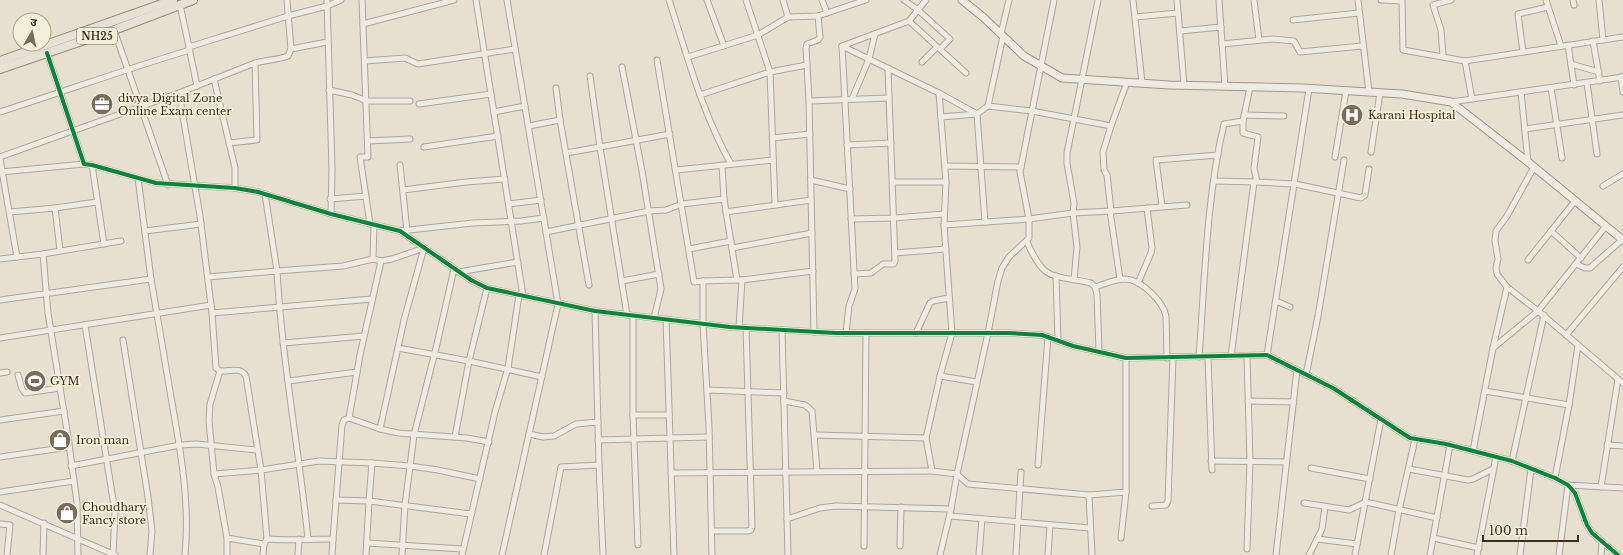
<svg xmlns="http://www.w3.org/2000/svg" width="1623" height="555" font-family="'Libre Baskerville','Noto Sans Devanagari',serif">
	<style>
		.lines { fill: none; stroke-linecap: round; stroke-linejoin: round }
		.street-casing { stroke: #ada599; stroke-width: 7 }
		.secondary-casing { stroke: #9c958a; stroke-width: 9 }
		.primary-casing { stroke: #928b80; stroke-width: 10 }
		.street { stroke: #efebe3; stroke-width: 5 }
		.secondary { stroke: #efebe3; stroke-width: 7 }
		.primary { stroke: #e6e1d4; stroke-width: 8 }
		.cycleway-casing { stroke: #f7eed8; stroke-width: 6 }
		.cycleway { stroke: #00873e; stroke-width: 4 }
		.labels { text-anchor: middle; dominant-baseline: central; stroke-width: 3.5; stroke-linejoin: round; paint-order: stroke }
		.shield { fill: #f7eed8; stroke: #756857; stroke-width: 1 }
		.shield-label { font-size: 10px; font-weight: bold; fill: #3d2e20 }
		.poi-label { font-size: 11px; fill: #3d2e20; stroke: #f7eed8; text-anchor: start }
	</style>
	<rect width="100%" height="100%" fill="#e7e0d1"/>
	<g class="lines">
		<g class="street-casing">
			<g id="street">
				<path d="M327,0L332,169L331,214"/>
				<path d="M362,0L368,157H360L370,224"/>
				<path d="M476,0L523,296"/>
				<path d="M507,0L546,232L649,211L666,210L682,204L724,199L722,165"/>
				<path d="M669,0C687,55 702,113 731,164"/>
				<path d="M707,0L724,46"/>
				<path d="M783,0L788,17"/>
				<path d="M822,0L827,13"/>
				<path d="M904,0L918,10L950,39L940,49"/>
				<path d="M926,0L909,21L842,46L939,93L946,182L944,225"/>
				<path d="M1133,0L1142,83"/>
				<path d="M1177,0L1184,85"/>
				<path d="M1219,0L1225,86"/>
				<path d="M1254,0L1259,40"/>
				<path d="M1358,0L1369,92"/>
				<path d="M1381,0L1402,1L1403,50L1465,61L1623,37"/>
				<path d="M1546,0L1561,46"/>
				<path d="M1573,0L1574,5"/>
				<path d="M1599,0L1603,40"/>
				<path d="M180,5L189,47L288,16L327,6L341,0"/>
				<path d="M1135,17L1178,13"/>
				<path d="M1293,20L1359,13"/>
				<path d="M909,21L966,73"/>
				<path d="M363,24L454,0"/>
				<path d="M114,30L168,185"/>
				<path d="M1180,31L1221,27"/>
				<path d="M1001,34L1009,0"/>
				<path d="M1593,41L1600,81"/>
				<path d="M1222,44L1273,39L1294,41L1300,52L1362,46"/>
				<path d="M1568,45L1574,85"/>
				<path d="M842,46L855,289L849,306L846,333"/>
				<path d="M189,48L197,86"/>
				<path d="M291,49L327,42"/>
				<path d="M1523,52L1518,14L1548,7"/>
				<path d="M47,53L84,164L92,165L156,183L235,188L258,192L331,214L400,231L471,280L487,288L595,311L730,327L835,333H1009L1042,335L1073,346L1126,358L1267,355L1333,388L1410,438L1446,444L1512,461L1555,478L1568,485L1575,493L1587,525L1592,533L1618,555"/>
				<path d="M1443,56L1441,30L1433,5L1451,0"/>
				<path d="M688,57L758,35L788,17L818,16L866,0"/>
				<path d="M657,60L694,282L703,281V324L709,427L712,555"/>
				<path d="M365,61L405,58L418,64L515,49"/>
				<path d="M1465,61L1472,99"/>
				<path d="M922,62L937,47"/>
				<path d="M1571,64L1599,72"/>
				<path d="M622,67L642,171L661,289L654,318"/>
				<path d="M590,76L600,147L670,134"/>
				<path d="M1621,77L1623,92"/>
				<path d="M214,79L235,168V188"/>
				<path d="M1587,83L1597,154"/>
				<path d="M556,88L560,120L589,285"/>
				<path d="M1551,88L1562,158"/>
				<path d="M329,90L352,95L367,101H410"/>
				<path d="M1521,92L1528,162"/>
				<path d="M179,93L200,216L212,313L216,368L220,371C230,372 240,366 246,376L261,470L267,539"/>
				<path d="M939,93L977,114L985,222"/>
				<path d="M700,95L770,72L746,0"/>
				<path d="M852,99L869,59L875,34"/>
				<path d="M809,101L889,98"/>
				<path d="M1451,102L1623,77"/>
				<path d="M419,104L491,94"/>
				<path d="M988,106L1032,111L1111,126L1103,152L1104,170L1107,175L1111,211"/>
				<path d="M0,112C63,92 126,69 190,50"/>
				<path d="M494,112L525,106"/>
				<path d="M1244,115L1284,116"/>
				<path d="M941,117L977,114L988,106L1003,36"/>
				<path d="M1243,121V133L1258,137L1254,168L1257,182L1295,184L1361,198L1365,195L1369,169"/>
				<path d="M529,126L560,120"/>
				<path d="M1111,126L1127,82"/>
				<path d="M1525,129L1623,115"/>
				<path d="M772,138L810,134"/>
				<path d="M368,141L410,139"/>
				<path d="M229,143L257,140L255,63"/>
				<path d="M847,145L891,143"/>
				<path d="M424,147L498,136"/>
				<path d="M1371,152L1380,93"/>
				<path d="M566,153L600,147L627,315"/>
				<path d="M0,157L179,93L255,63C266,60 277,60 288,56L291,49L287,0"/>
				<path d="M1335,157L1346,91"/>
				<path d="M0,159L17,257L43,254L48,313L68,437L77,503L78,555"/>
				<path d="M92,165L104,244"/>
				<path d="M400,165L407,231"/>
				<path d="M945,166L1021,167"/>
				<path d="M1534,167L1507,216L1496,231L1495,241L1498,259L1496,268L1497,274L1507,287L1538,311L1623,383"/>
				<path d="M676,170L773,160"/>
				<path d="M1,172L84,164"/>
				<path d="M811,180L850,189"/>
				<path d="M1215,181L1256,182"/>
				<path d="M893,182H946"/>
				<path d="M1603,186L1623,174"/>
				<path d="M403,190L466,182L505,179"/>
				<path d="M265,194L277,271L343,266L373,259L381,261"/>
				<path d="M330,199L366,196"/>
				<path d="M724,199L737,280H742L739,327"/>
				<path d="M509,204L541,200"/>
				<path d="M775,205L770,72L807,65"/>
				<path d="M1162,206L1156,160L1218,155"/>
				<path d="M55,208L97,202"/>
				<path d="M1110,211L1120,279"/>
				<path d="M10,212L55,208L60,250"/>
				<path d="M726,212L811,200"/>
				<path d="M851,219L894,218L944,214"/>
				<path d="M145,231L201,224"/>
				<path d="M400,231L473,223L521,221L544,218"/>
				<path d="M1551,231L1581,258"/>
				<path d="M1027,242C1045,283 1052,274 1091,283L1095,287L1097,294L1099,351"/>
				<path d="M732,248L812,233"/>
				<path d="M689,249L731,241"/>
				<path d="M895,253L946,249"/>
				<path d="M43,254L121,241"/>
				<path d="M0,259L17,257"/>
				<path d="M373,259L374,225"/>
				<path d="M1528,260L1575,201"/>
				<path d="M1576,264L1585,268H1590L1623,239"/>
				<path d="M458,272L518,262"/>
				<path d="M854,274L871,273L883,264H894L895,261L888,68"/>
				<path d="M1056,276L1058,341"/>
				<path d="M208,277L277,271C282,361 299,449 308,539"/>
				<path d="M151,279C158,321 165,362 172,403C181,453 190,504 185,555"/>
				<path d="M742,280L813,271"/>
				<path d="M1074,280L1077,247L1073,213L1074,203L1067,163V153L1098,0"/>
				<path d="M622,281L659,274"/>
				<path d="M703,281L737,280"/>
				<path d="M1138,283L1151,253L1152,248L1147,208"/>
				<path d="M1095,287C1105,284 1115,279 1126,279C1141,280 1163,301 1166,316L1167,358"/>
				<path d="M0,300L151,279L138,178"/>
				<path d="M1276,301L1290,307"/>
				<path d="M595,311L599,465L603,555"/>
				<path d="M212,313L372,299"/>
				<path d="M633,316V415L638,545"/>
				<path d="M85,325L115,512L113,555"/>
				<path d="M782,330L788,555"/>
				<path d="M814,332L809,101L806,48L807,44L818,40L820,37L818,16"/>
				<path d="M916,333L930,303L933,301L949,298"/>
				<path d="M1566,335L1623,267"/>
				<path d="M0,338L211,305"/>
				<path d="M123,340L148,497L152,531L150,555"/>
				<path d="M283,343L364,336"/>
				<path d="M398,348L469,361L542,377"/>
				<path d="M1493,348L1538,311L1606,226"/>
				<path d="M1267,355L1309,89"/>
				<path d="M1231,356L1254,182"/>
				<path d="M1247,356L1250,461L1247,549"/>
				<path d="M1199,357C1205,280 1206,200 1224,124L1243,121L1250,87"/>
				<path d="M1208,357L1212,470"/>
				<path d="M220,371L210,404L209,421L214,474L218,487L227,538"/>
				<path d="M0,373L7,372"/>
				<path d="M18,375L22,389L25,393L60,388"/>
				<path d="M1306,375L1318,316L1344,160"/>
				<path d="M940,376L977,382"/>
				<path d="M288,381L357,372"/>
				<path d="M707,390L784,393"/>
				<path d="M1485,391L1569,405"/>
				<path d="M784,401L805,405L812,411L817,471"/>
				<path d="M1248,401L1294,402"/>
				<path d="M633,415H669"/>
				<path d="M349,418L380,429L398,433L467,438L489,442"/>
				<path d="M0,420L64,411"/>
				<path d="M529,434L543,437L554,436L576,424L598,422"/>
				<path d="M815,435L926,438"/>
				<path d="M455,437L469,361L487,288"/>
				<path d="M598,440L670,438L666,319"/>
				<path d="M1607,445L1623,446"/>
				<path d="M1473,451L1493,348L1507,287"/>
				<path d="M0,457L69,447"/>
				<path d="M1211,461L1287,462"/>
				<path d="M1512,461L1544,315"/>
				<path d="M372,463L369,501L471,514"/>
				<path d="M1038,465L1048,337"/>
				<path d="M71,466L180,445L197,444L257,450"/>
				<path d="M1311,468L1370,479"/>
				<path d="M1409,469L1468,480L1473,479L1493,469"/>
				<path d="M671,473L932,471"/>
				<path d="M214,474L261,470L319,461L372,463L410,466L438,470L480,479"/>
				<path d="M1555,478L1569,405L1578,345"/>
				<path d="M1601,487L1618,379"/>
				<path d="M0,492L74,481"/>
				<path d="M1126,492L1089,495L968,484L957,474L932,471L926,438L940,376L952,333L944,225L1029,219L1073,213L1111,211L1187,205"/>
				<path d="M1089,495L1092,555"/>
				<path d="M336,500L369,501L366,555"/>
				<path d="M1304,503L1349,510L1366,502L1437,518"/>
				<path d="M0,505L115,555"/>
				<path d="M1152,506L1166,505L1168,501L1173,357"/>
				<path d="M950,516L1090,528"/>
				<path d="M787,519L820,508L836,506L951,509"/>
				<path d="M0,524L10,525L7,555"/>
				<path d="M712,531H747L751,530L752,527L746,328"/>
				<path d="M1121,538L1126,492V358"/>
				<path d="M1433,538L1479,548"/>
				<path d="M1317,539L1357,544"/>
				<path d="M367,543L462,549"/>
				<path d="M864,546L866,333"/>
				<path d="M900,546L901,507"/>
				<path d="M43,555L44,523"/>
				<path d="M227,555V538L264,544L267,539C289,541 311,539 333,539L342,425L344,420L349,418L360,355L381,261L392,259L424,248L404,320L380,429"/>
				<path d="M263,555L264,544"/>
				<path d="M298,555L299,539"/>
				<path d="M332,555L333,539"/>
				<path d="M402,555L405,505L414,435L437,344L454,269"/>
				<path d="M462,555L495,412L508,368L519,295"/>
				<path d="M502,555L558,304L546,232"/>
				<path d="M544,555L561,467L599,465"/>
				<path d="M674,555L670,438L709,437"/>
				<path d="M940,555L951,509L957,474L988,333L998,281L1002,268L1009,257L1029,238V219L1020,172L1054,0"/>
				<path d="M979,555L982,519"/>
				<path d="M1016,555L1021,472"/>
				<path d="M1048,555L1050,525"/>
				<path d="M1276,555L1297,370"/>
				<path d="M1309,555L1322,529L1325,507"/>
				<path d="M1355,555L1381,419"/>
				<path d="M1391,555L1399,510L1415,439"/>
				<path d="M1430,555L1450,445"/>
				<path d="M1477,555L1496,457"/>
				<path d="M1520,555L1531,469"/>
				<path d="M1559,555L1568,485L1623,488"/>
				<path d="M1601,555L1602,543"/>
			</g>
		</g>
		<g class="secondary-casing">
			<path id="secondary" d="M962,0L983,17L1024,56L1062,78L1169,85L1302,88L1402,94L1451,102L1528,162L1623,240"/>
		</g>
		<g class="primary-casing">
			<g id="primary">
				<path d="M0,61L173,0"/>
				<path d="M0,69L114,30L193,0"/>
			</g>
		</g>
		<use href="#street" class="street"/>
		<use href="#secondary" class="secondary"/>
		<use href="#primary" class="primary"/>
		<g class="cycleway-casing">
			<path id="cycleway" d="M47,53L84,164L92,165L156,183L235,188L258,192L331,214L400,231L471,280L487,288L595,311L730,327L835,333H1009L1042,335L1073,346L1126,358L1267,355L1333,388L1410,438L1446,444L1512,461L1555,478L1568,485L1575,493L1587,525L1592,533L1618,555"/>
		</g>
		<use href="#cycleway" class="cycleway"/>
	</g>
	<defs>
		<g id="office-disc" transform="scale(1.15)"><circle r="9.5" fill="#786c5e" stroke="#f7eed8"/><path d="M-6-3h4V-5.5h4V-3h4V5H-6ZM-1-4.5V-3h2v-1.5ZM-6 0V1H6V0Z" fill="#fff"/></g>
		<g id="hospital-disc" transform="scale(1.15)"><circle r="9.5" fill="#786c5e" stroke="#f7eed8"/><path d="M-5-5h3v3.5h4V-5h3V5h-3V1.5h-4V5h-3Z" fill="#fff"/></g>
		<g id="stadium-disc" transform="scale(1.15)"><circle r="9.5" fill="#786c5e" stroke="#f7eed8"/><path d="M0-5a6.5 5 0 1 0 0 10a6.5 5 0 1 0 0-10ZM-3.5-1.8h7v3.6h-7Z" fill="#fff"/></g>
		<g id="shop-disc" transform="scale(1.15)"><circle r="9.5" fill="#786c5e" stroke="#f7eed8"/><path d="M-5-2.5h2.3a2.7 3.5 0 0 1 5.4 0H5L5.5 6h-11ZM-1.5-2.5h3a1.5 2.3 0 0 0-3 0Z" fill="#fff"/></g>
	</defs>
	<g fill-rule="evenodd">
		<use href="#office-disc" x="102" y="104"/>
		<use href="#hospital-disc" x="1352" y="115"/>
		<use href="#stadium-disc" x="35" y="381"/>
		<use href="#shop-disc" x="60" y="440"/>
		<use href="#shop-disc" x="67" y="513"/>
	</g>
	<g class="labels">
		<rect class="shield" x="77" y="28" width="40" height="16" rx="3"/>
		<g class="shield-label">
			<text x="97" y="36">NH25</text>
		</g>
		<g class="poi-label">
			<text x="118" y="98">divya Digital Zone<tspan x="118" dy="13">Online Exam center</tspan></text>
			<text x="1368" y="115">Karani Hospital</text>
			<text x="50" y="381">GYM</text>
			<text x="76" y="440">Iron man</text>
			<text x="82" y="507">Choudhary<tspan x="82" dy="13">Fancy store</tspan></text>
		</g>
	</g>
	<g transform="translate(32 32) rotate(9)"><circle r="19" fill="#f7eed8" stroke="#ada18e"/>
	<path d="M0-3L7 15L0 10L-7 15Z" fill="#786c5e"/>
	<text y="-6" font-size="11" font-weight="bold" text-anchor="middle" fill="#3d2e20">उ</text>
	</g>
	<path d="M1483 535v6h95v-6" fill="none" stroke="#3d2e20" stroke-width="2"/>
	<text x="1489" y="535" font-size="12" fill="#3d2e20" stroke="#f7eed8" stroke-width="3" paint-order="stroke">100 m</text>
</svg>
